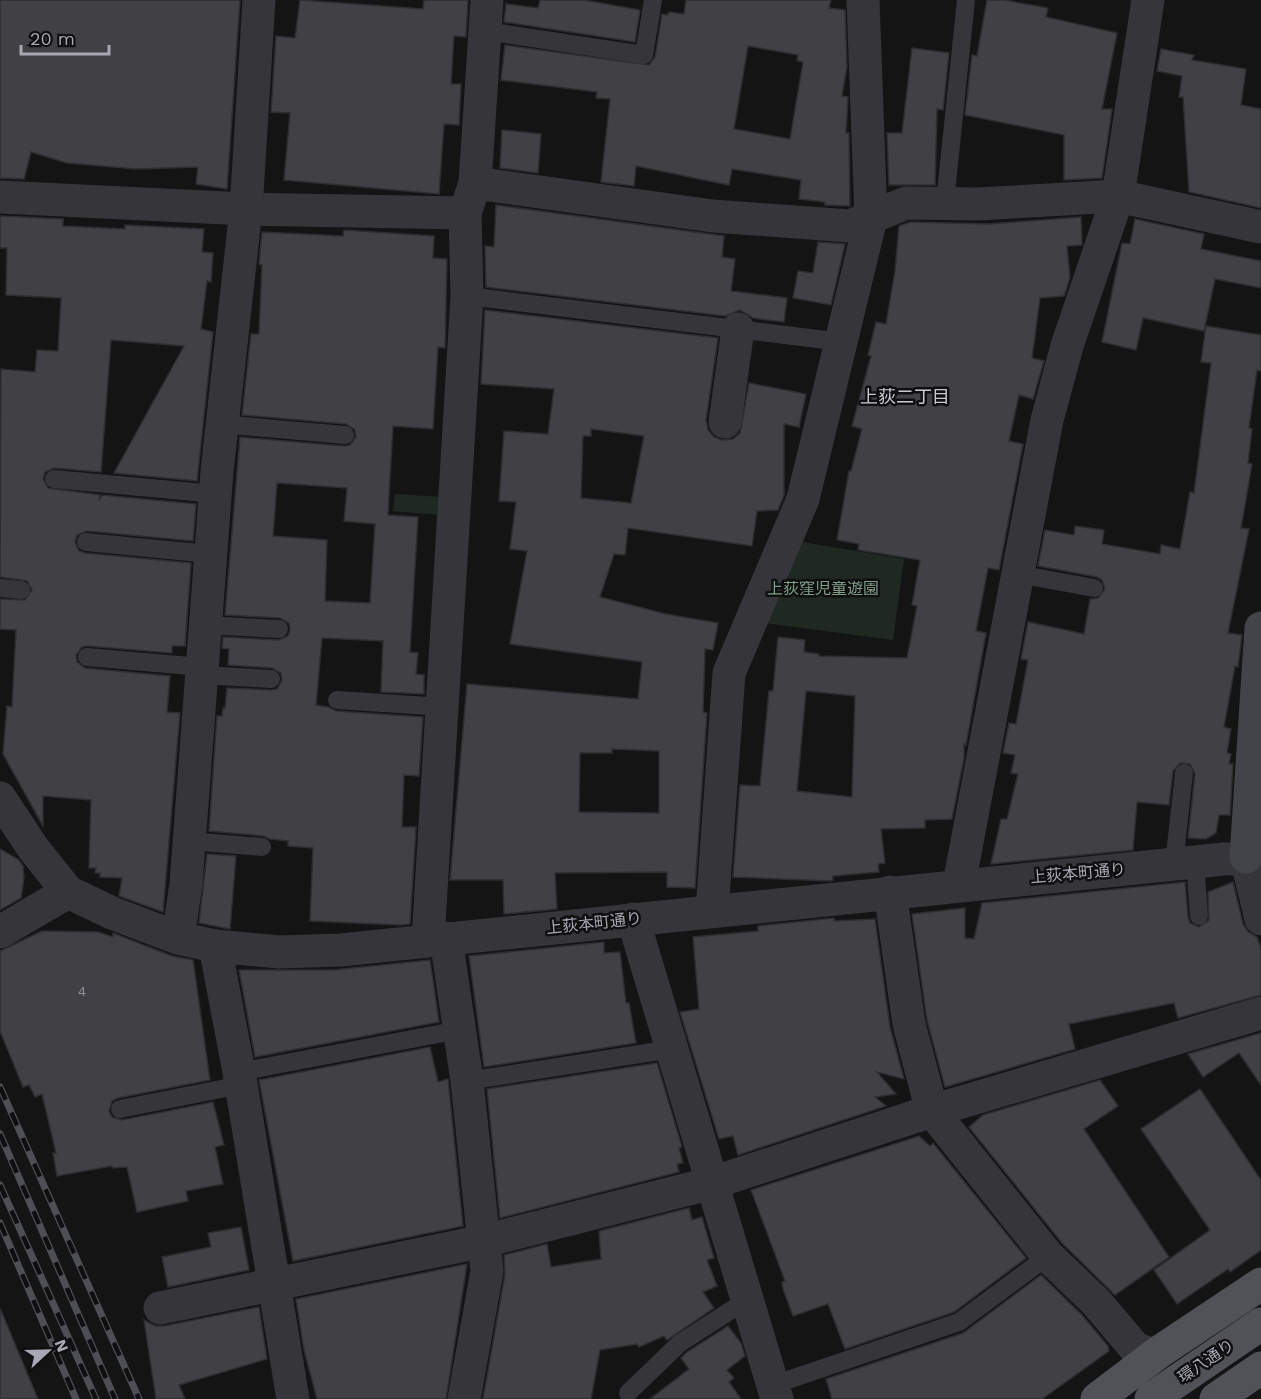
<svg xmlns="http://www.w3.org/2000/svg" width="1261" height="1399" font-family="'Work Sans','Noto Sans JP',sans-serif">
	<style>
		.green { fill: #202822 }
		.building { fill: #414145; stroke: #2e2e31; stroke-width: 1.5; fill-rule: evenodd }
		.lines { fill: none; stroke-linecap: round; stroke-linejoin: round }
		.lane { stroke: #35353a; stroke-width: 18 }
		.street { stroke: #35353a; stroke-width: 33 }
		.secondary { stroke: #43444a; stroke-width: 33 }
		.primary { stroke: #515258; stroke-width: 33 }
		.rail-casing { stroke: #4e4f55; stroke-width: 7 }
		.rail { stroke: #0f0f10; stroke-width: 4.5; stroke-dasharray: 14; stroke-linecap: butt }
		.labels { text-anchor: middle; dominant-baseline: central; stroke-width: 5; stroke-linejoin: round; paint-order: stroke }
		.number-label { font-size: 14px; fill: #8e8e98 }
		.park-label { font-size: 16px; fill: #7f9e86; stroke: #0f0f10 }
		.street-label { font-size: 16px; fill: #a7a8b4; stroke: #0f0f10 }
		.neighbourhood-label { font-size: 18px; fill: #c7c8d1; stroke: #0f0f10 }
	</style>
	<rect width="100%" height="100%" fill="#141415"/>
	<g class="green">
		<path d="M395,494L442,497L441,515L393,511Z"/>
		<path d="M797,541L904,559L893,640L756,622Z"/>
	</g>
	<g class="building">
		<path d="M0,0H240L227,189L196,184L198,167L136,169L67,163L31,152L24,179L0,178Z"/>
		<path d="M300,0L423,9L424,0H468L466,37L454,36L451,84H461L459,125L444,124L439,194L284,180L290,113L271,112L276,36L295,38Z"/>
		<path d="M540,0H584L640,10L635,42L504,22L506,4L538,8Z"/>
		<path d="M686,0H831L829,8L845,10L847,67L842,96L848,97L846,133H849L850,206L825,205V202L799,199L801,180L732,169L729,185L636,166L634,186L601,182L610,99L596,98L597,92L501,80L505,45L649,65L655,57L662,14L668,15L669,12L684,14ZM748,46L798,55L797,61L803,62L790,139L734,129Z"/>
		<path d="M987,0H1004L1048,8L1046,17L1117,33L1102,109H1112L1102,178L1064,180V135L965,115L972,55L977,56Z"/>
		<path d="M912,48L949,53L943,110L937,109L935,185H889L887,133H902Z"/>
		<path d="M1161,49L1194,55L1192,60L1246,69L1241,105L1261,109V208L1189,192L1183,97H1179L1182,76L1157,71Z"/>
		<path d="M502,130L541,134L538,173L500,168Z"/>
		<path d="M496,205L724,236L722,257L735,259L731,291L787,298L784,322L753,318L740,310L725,316L486,287L485,246L494,247Z"/>
		<path d="M0,216L63,219V226L125,229V225L204,229L202,252L213,253L211,282L207,281L201,329L213,332L197,481L114,473L184,346L111,340L101,472L54,468L45,472L43,479L48,488L100,495L99,500L102,495L196,504L193,541L87,531L77,535L75,542L79,551L85,553L191,563L185,646H172V653L87,646L82,647L76,655L77,662L85,668L170,676L167,712L180,713L163,912L119,896L122,878L100,877V873H95L96,868H89L91,800L43,796V826L3,754L7,706L12,707L16,630L0,629V599L25,600L32,590L27,581L0,577L1,369L35,372L37,350L58,351L61,298L6,295L7,248H0Z"/>
		<path d="M1081,217L1082,245L1067,246L1070,278L1064,296L1040,298L1032,358L1044,361L1033,399L1019,395L1009,441L1023,444L999,570L988,568L976,631L986,633L966,745L964,744V758L952,819L925,820V828L881,829L885,863L878,864L879,872L833,876V880L831,881L733,877L740,785L760,786L769,691H773L778,637L805,640L804,652L819,654V656L907,658L917,606L912,605L920,560L858,550L859,544L837,540L849,471H851L862,429L852,426L871,356L868,355L876,322L886,324L895,271L899,226L910,222L989,224ZM806,691L855,696L852,797L797,791Z"/>
		<path d="M1135,219L1204,234L1201,249L1261,261V288L1215,279L1204,331L1143,318L1136,350L1102,342L1122,243L1130,244Z"/>
		<path d="M344,230L434,236L433,258L447,259L445,348L438,347L433,429L393,426L390,477L388,515L418,517L410,652L418,653L416,674L424,675V694L381,692L383,641L322,638L316,705L328,707L336,711L423,717L419,776L404,775L402,827H416L410,924L400,925L310,921L313,848L288,846V841L270,839L263,836L209,831L217,716H222L223,708H225L227,688L271,690L277,689L282,680L281,673L272,668L228,665L229,649L222,648L223,637L279,640L288,636L290,630L289,623L280,618L225,615L240,437L344,446L350,445L356,437L355,430L346,424L242,415L251,334H259L262,265L259,264L262,232L343,236ZM277,483L347,488L344,521L375,524L370,603L325,601L327,540L273,536Z"/>
		<path d="M818,242L845,244L831,305L793,298L798,271L813,273Z"/>
		<path d="M485,310L718,338L706,420L708,430L714,437L722,440L733,439L740,433L749,383L806,394L799,427L784,424V495L778,510L757,511L752,546L628,528L625,555L614,554L600,597L666,614L718,623L713,650L705,649L703,712L707,713L695,888L667,887V872L555,873L557,909L504,914L503,880H450L467,684L638,699L642,662L510,644L527,551L510,549L516,502L499,501L504,431L548,434L554,389L481,384ZM591,429L644,436L631,503L581,498L583,436H591ZM612,749L659,751V813L579,812L580,753H612Z"/>
		<path d="M1206,326L1261,335V371L1257,370L1249,428L1252,429L1248,463L1252,464L1241,528L1249,529L1228,633L1242,635L1238,667L1235,666L1224,727L1231,729L1227,753L1231,754L1229,764H1233L1230,815H1219L1216,833L1206,839L1188,838L1195,774L1190,764L1180,763L1173,771L1169,805L1137,802L1133,850L991,864L1001,819H1007L1018,774L1011,773L1015,755L1003,753L1009,723L1016,724L1028,660L1021,659L1028,622L1084,634L1090,599L1098,598L1105,589L1102,580L1097,577L1038,566L1045,530L1074,535L1075,526L1104,530L1102,544L1160,554L1161,545L1180,549L1190,492L1194,493L1211,363L1201,362Z"/>
		<path d="M0,849L19,860L23,866L24,878L21,898L0,910Z"/>
		<path d="M207,854L236,856L230,929L199,923Z"/>
		<path d="M1185,882L1188,917L1190,923L1199,927L1209,920L1208,892L1233,882L1243,924L1248,932L1257,937L1261,948V995L1178,1018L1174,1003L1069,1024L1075,1049L945,1087L927,1020L912,914L965,908V938L974,939L982,903Z"/>
		<path d="M834,918V921L875,919L890,1027L904,1079L877,1072L896,1094L875,1097L886,1106L738,1155L733,1136L719,1139L680,1012L699,1009L693,937L758,931V926Z"/>
		<path d="M42,931L98,932L113,937V933L172,956L193,960L210,1080L118,1098L112,1101L109,1111L112,1117L122,1120L213,1102L224,1145L215,1147L223,1184L186,1191L188,1201L137,1212L127,1167L112,1168V1166L57,1176L53,1153H56L42,1094L35,1097L29,1085L23,1087L0,1031V951Z"/>
		<path d="M604,942V953L620,952L626,1003H629L636,1043L484,1067L469,956Z"/>
		<path d="M430,960L439,1022L255,1057L239,970H333Z"/>
		<path d="M1261,1033V1085L1239,1053L1203,1077L1188,1054Z"/>
		<path d="M430,1047L438,1082L448,1079L463,1226L293,1261L259,1080Z"/>
		<path d="M657,1063L682,1147L679,1148L683,1163L677,1164L679,1172L500,1218L487,1089Z"/>
		<path d="M1100,1080L1118,1106L1084,1129L1169,1257L1115,1295L1062,1243L969,1127L983,1115Z"/>
		<path d="M1200,1089L1261,1180V1250L1230,1272L1228,1269L1177,1304L1154,1270L1210,1230L1141,1129Z"/>
		<path d="M919,1136L930,1146L933,1143L1026,1258L954,1312L845,1349L828,1304L793,1316L783,1289L782,1282L785,1281L751,1190Z"/>
		<path d="M689,1208L692,1220L702,1217L714,1258L707,1260L717,1286L703,1292L714,1308L667,1340L664,1336L639,1347L637,1344L600,1350L591,1399H483L505,1274L504,1255L547,1244L551,1267L601,1259L599,1231Z"/>
		<path d="M241,1227L249,1270L168,1287L162,1257L211,1247L208,1233Z"/>
		<path d="M467,1264L446,1399H317L304,1350L296,1299Z"/>
		<path d="M1041,1275L1082,1315L1108,1346L1109,1351L1042,1399H832L826,1379L963,1333Z"/>
		<path d="M259,1307L267,1359L179,1385L185,1399H156L144,1320L155,1326H164Z"/>
		<path d="M0,1308L38,1399H0Z"/>
		<path d="M728,1326L741,1343L745,1356L727,1370L734,1378L729,1382L741,1399H650L689,1369L681,1358L687,1352Z"/>
	</g>
	<g class="lines">
		<g class="lane">
			<path d="M486,31L644,55L653,0"/>
			<path d="M945,202L966,0"/>
			<path d="M467,296L842,342"/>
			<path d="M221,424L345,435"/>
			<path d="M54,479L215,494"/>
			<path d="M86,542L210,554"/>
			<path d="M1018,574L1094,588"/>
			<path d="M0,588L21,590"/>
			<path d="M205,625L279,629"/>
			<path d="M87,657L202,667"/>
			<path d="M202,675L271,679"/>
			<path d="M337,700L444,707"/>
			<path d="M189,841L262,847"/>
			<path d="M1195,862L1199,916"/>
			<path d="M1174,864L1184,773"/>
			<path d="M239,1072L459,1030"/>
			<path d="M467,1081L672,1049"/>
			<path d="M120,1109L241,1085"/>
			<path d="M773,1385L959,1322L1048,1256"/>
			<path d="M628,1393L680,1343L747,1300"/>
		</g>
		<g class="street">
			<path d="M475,183L713,216L850,226L906,203L978,204L1118,196L1261,227"/>
			<path d="M0,197L246,209L465,213"/>
			<path d="M725,422L738,329"/>
			<path d="M0,798L33,848L68,892L112,913L178,938L215,946L279,952L341,950L1224,859L1261,858"/>
			<path d="M1246,857L1261,919"/>
			<path d="M959,884L1047,420L1067,346L1118,196L1148,0"/>
			<path d="M890,892L909,1024L932,1111L1048,1256L1096,1302L1135,1348L1150,1354L1159,1352"/>
			<path d="M712,911L729,673L803,499L871,218L863,0"/>
			<path d="M633,919L777,1399"/>
			<path d="M0,932L68,892"/>
			<path d="M178,938L186,884L217,471L246,209L259,0"/>
			<path d="M446,938L467,1081L487,1271L464,1399"/>
			<path d="M428,940L467,296L465,213L475,183L487,0"/>
			<path d="M215,946L239,1072L293,1399"/>
			<path d="M160,1308L484,1241L712,1183L932,1111L1261,1013"/>
		</g>
		<path class="secondary" d="M1246,857L1261,628"/>
		<g class="primary">
			<path d="M1097,1399L1159,1352L1261,1284"/>
			<path d="M1151,1399L1261,1324"/>
			<path d="M1216,1399L1261,1368"/>
		</g>
		<g class="rail-casing">
			<g id="rail">
				<path d="M0,1087L139,1399"/>
				<path d="M0,1134L115,1399"/>
				<path d="M0,1185L96,1399"/>
				<path d="M0,1223L76,1399"/>
			</g>
		</g>
		<use href="#rail" class="rail"/>
	</g>
	<g class="labels">
		<g class="number-label">
			<text x="82" y="991">4</text>
		</g>
		<g class="park-label">
			<text x="823" y="588">上荻窪児童遊園</text>
		</g>
		<g class="street-label">
			<text transform="translate(1078 873) rotate(-5)">上荻本町通り</text>
			<text transform="translate(594 923) rotate(-6)">上荻本町通り</text>
			<text transform="translate(1206 1361) rotate(-34)">環八通り</text>
		</g>
		<g class="neighbourhood-label">
			<text x="905" y="396">上荻二丁目</text>
		</g>
	</g>
	<g transform="translate(48 1351) rotate(68)" stroke="#0f0f10" stroke-width="4.5" paint-order="stroke">
	<path d="M0-4.5L10 22L0 15L-10 22Z" fill="#a7a8b4"/>
	<text y="-9" font-size="16" font-weight="bold" text-anchor="middle" fill="#a7a8b4">N</text>
	</g>
	<path d="M21 45v9h88v-9" fill="none" stroke="#a7a8b4" stroke-width="3"/>
	<text x="30" y="45" font-size="18" fill="#a7a8b4" stroke="#0f0f10" stroke-width="4.5" paint-order="stroke">20 m</text>
</svg>
